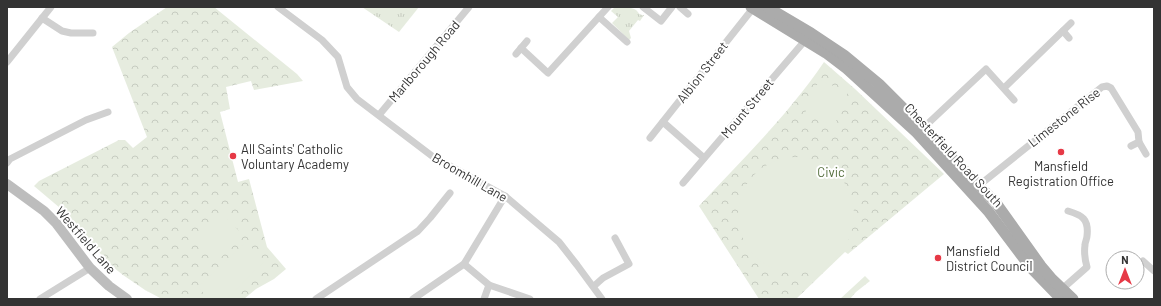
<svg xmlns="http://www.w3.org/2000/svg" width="1161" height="306" font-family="Barlow,sans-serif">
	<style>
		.grass { fill: url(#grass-tufts) }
		.park { fill: url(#park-crowns) }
		.garden { fill: #e6ecdf }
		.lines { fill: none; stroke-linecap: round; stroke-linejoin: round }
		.street { stroke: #d0d0d0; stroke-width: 7 }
		.secondary { stroke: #bdbdbd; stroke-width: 10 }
		.primary { stroke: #ababab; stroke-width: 11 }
		.poi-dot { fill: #e63946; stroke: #fff; stroke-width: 1.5 }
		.labels { text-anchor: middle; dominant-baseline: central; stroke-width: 4; stroke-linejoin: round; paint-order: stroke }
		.street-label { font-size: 13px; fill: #333; stroke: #fff }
		.poi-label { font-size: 13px; fill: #333; stroke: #fff; text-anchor: start }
		.park-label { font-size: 13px; fill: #56703f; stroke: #fff }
	</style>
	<defs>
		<pattern id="grass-tufts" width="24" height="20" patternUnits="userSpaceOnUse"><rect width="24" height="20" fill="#e6ecdf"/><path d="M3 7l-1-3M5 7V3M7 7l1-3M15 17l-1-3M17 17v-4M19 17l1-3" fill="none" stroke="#c6cbc0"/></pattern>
		<pattern id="park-crowns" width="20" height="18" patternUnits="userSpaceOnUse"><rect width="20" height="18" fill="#e6ecdf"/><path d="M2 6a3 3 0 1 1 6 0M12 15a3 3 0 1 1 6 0" fill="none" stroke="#c6cbc0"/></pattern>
	</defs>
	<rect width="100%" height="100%" fill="#fff"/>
	<g class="grass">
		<path d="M362,7H419L399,32Z"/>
		<path d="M615,7C620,7 632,7 636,10C639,13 639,15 644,15L640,21L638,20L629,31L631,38L629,40L612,23L618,17L611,11Z"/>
		<path d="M865,276L870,281L856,292L850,299H840Z"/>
	</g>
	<g class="park">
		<path d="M167,7H214L297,74L303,81L254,90L251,81L226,87L230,109L220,112L238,182L249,179L267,247L286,269L274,279L256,289L244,299H162L145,290L123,275L108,263L76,224L60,208L34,186L39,181L119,140H125L133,148L147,137L112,47L129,33Z"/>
		<path d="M824,62L855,89L944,174L848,254L845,252L796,299H759L699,206C742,160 788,115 824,62Z"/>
	</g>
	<g class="garden">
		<path d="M819,80L848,92L834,126L805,113Z"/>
		<circle cx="796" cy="215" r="58"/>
		<path d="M222,213L244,236L216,262L194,239Z"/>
		<path d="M246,242L265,261L226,299H209L198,287Z"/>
	</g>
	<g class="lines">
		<g class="street">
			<path d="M278,7L322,40L338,57L347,87L357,99L432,156L505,196L559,242L577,265L602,299"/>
			<path d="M643,7L661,21L672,7"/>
			<path d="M680,7L688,14"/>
			<path d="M599,17L627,42"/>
			<path d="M42,18L62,31L71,33H93"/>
			<path d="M1063,31L1069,38"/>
			<path d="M521,48L548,73L608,7"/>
			<path d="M516,54L527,41"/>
			<path d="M7,62L51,7"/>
			<path d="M1004,88L1071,23"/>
			<path d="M379,115L469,7"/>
			<path d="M663,122L704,158"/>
			<path d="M920,131L986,69L1014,100"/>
			<path d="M650,138L754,7"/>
			<path d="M1139,142L1146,154"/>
			<path d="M7,163L10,159L86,120L108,112"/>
			<path d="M683,183L808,37"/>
			<path d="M977,187L1102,87L1107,86L1111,88L1138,132L1139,142L1131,146"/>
			<path d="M1143,261L1154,271"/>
			<path d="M464,264L489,285L530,299"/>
			<path d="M594,286L603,278L629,264L615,238"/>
			<path d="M1062,289L1087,267C1085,260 1084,252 1085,245C1085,242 1087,239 1087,236C1089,219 1082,215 1068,211"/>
			<path d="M40,299L90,268"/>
			<path d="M316,299L418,231L430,218L450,193"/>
			<path d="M413,299L464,264L505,196"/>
			<path d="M484,299L489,285"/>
		</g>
		<path class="secondary" d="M7,184L44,211L56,223L90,268L109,286L127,299"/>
		<g class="primary">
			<path d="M751,7L826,53L847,69L917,133L988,211L1031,268L1061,299"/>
			<path d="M767,7L811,33L844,55L879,84L923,128L996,203L1041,266L1052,279L1073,299"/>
		</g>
	</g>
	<g class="poi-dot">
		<circle cx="1061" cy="152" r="4"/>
		<circle cx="233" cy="156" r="4"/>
		<circle cx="938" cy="258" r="4"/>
	</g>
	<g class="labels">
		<g class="street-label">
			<text transform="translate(424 61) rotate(-50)">Marlborough Road</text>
			<text transform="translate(702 72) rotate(-52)">Albion Street</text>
			<text transform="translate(747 108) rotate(-50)">Mount Street</text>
			<text transform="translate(1064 117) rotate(-38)">Limestone Rise</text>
			<text transform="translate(954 155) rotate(47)">Chesterfield Road South</text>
			<text transform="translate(470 177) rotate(30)">Broomhill Lane</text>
			<text transform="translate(86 240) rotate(49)">Westfield Lane</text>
		</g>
		<g class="poi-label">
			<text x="241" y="149">All Saints' Catholic<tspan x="241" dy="15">Voluntary Academy</tspan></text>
			<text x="1061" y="166" text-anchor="middle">Mansfield<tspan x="1061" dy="15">Registration Office</tspan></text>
			<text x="946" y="251">Mansfield<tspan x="946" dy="15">District Council</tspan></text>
		</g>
		<g class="park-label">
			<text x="831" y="172">Civic</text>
		</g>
	</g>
	<rect width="1161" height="306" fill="none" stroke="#333333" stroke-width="16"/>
	<g transform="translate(1125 270)"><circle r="19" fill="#ffffff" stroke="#adadad"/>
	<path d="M0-3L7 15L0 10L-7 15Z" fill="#e63946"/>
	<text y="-6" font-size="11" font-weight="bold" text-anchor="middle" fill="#333333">N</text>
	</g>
</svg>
